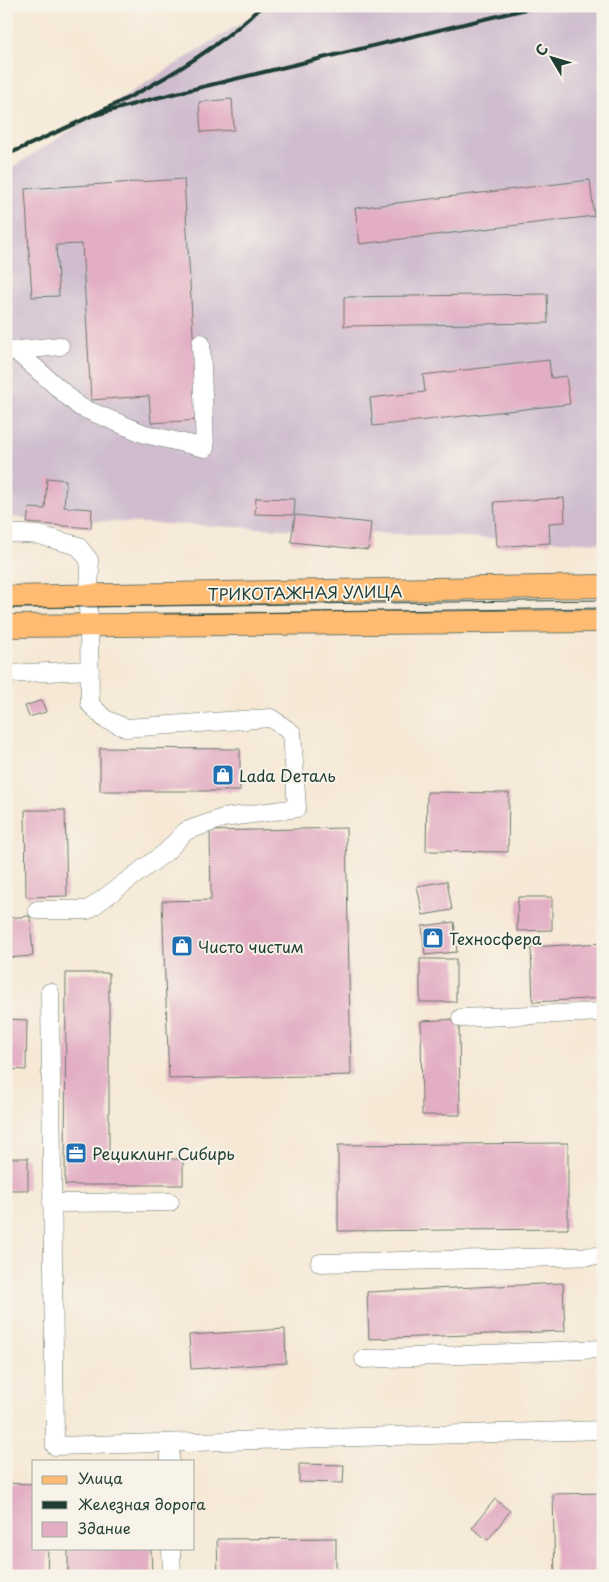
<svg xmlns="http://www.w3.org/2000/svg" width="609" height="1582" font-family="'Playpen Sans',sans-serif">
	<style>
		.industrial { fill: #cfbdcf }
		.building { fill: #e3aec4 }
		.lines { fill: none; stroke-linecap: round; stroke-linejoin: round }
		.minor-casing { stroke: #6a796c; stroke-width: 19 }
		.major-casing { stroke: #6a796c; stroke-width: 24 }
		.minor { stroke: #fff; stroke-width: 18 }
		.major { stroke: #ffbb71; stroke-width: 22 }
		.tram { stroke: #1f3d34; stroke-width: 1 }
		.rail { stroke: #1f3d34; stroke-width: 4 }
		.labels { text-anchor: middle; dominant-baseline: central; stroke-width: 4; stroke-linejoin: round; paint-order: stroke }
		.street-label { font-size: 16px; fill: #1f3d34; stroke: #f7f3e8 }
		.poi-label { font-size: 16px; fill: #1f3d34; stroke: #f7f3e8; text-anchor: start }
	</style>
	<rect width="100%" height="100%" fill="#f7f3e8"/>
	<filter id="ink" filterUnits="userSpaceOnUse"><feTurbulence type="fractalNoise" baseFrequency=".02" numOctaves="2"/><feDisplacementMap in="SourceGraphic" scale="10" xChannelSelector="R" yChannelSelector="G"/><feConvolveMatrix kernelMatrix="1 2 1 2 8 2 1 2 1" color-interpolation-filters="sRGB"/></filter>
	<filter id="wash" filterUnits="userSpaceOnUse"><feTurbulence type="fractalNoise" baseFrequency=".0096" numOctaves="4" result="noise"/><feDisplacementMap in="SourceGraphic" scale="20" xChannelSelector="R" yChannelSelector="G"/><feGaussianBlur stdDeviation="1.12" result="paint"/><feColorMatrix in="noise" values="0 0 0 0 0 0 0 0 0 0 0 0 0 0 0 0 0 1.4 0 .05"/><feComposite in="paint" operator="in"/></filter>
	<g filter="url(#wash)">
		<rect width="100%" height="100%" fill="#f6e8d5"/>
		<path class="industrial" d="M268,6H603V543L6,517V171Z"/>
		<g id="blocks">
			<g class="building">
				<path d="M232,99L234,130L201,132L199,102Z"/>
				<path d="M184,179L198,420L151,423L149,396L91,400L82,244L56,245L59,296L32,297L25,189Z"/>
				<path d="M590,180L594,216L360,244L355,208Z"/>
				<path d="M547,294L548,323L344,326V297Z"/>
				<path d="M549,360L551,378L566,376L570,404L373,426L370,398L425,392L423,375Z"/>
				<path d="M47,478L66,480L64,507L92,509L91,528L27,523L29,508L45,509Z"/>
				<path d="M256,498L295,499L294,515L255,514Z"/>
				<path d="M564,498L565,522L549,523L550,543L497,547L494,502Z"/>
				<path d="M295,515L371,523L368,550L291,542Z"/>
				<path d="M42,700L46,712L29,717L25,706Z"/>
				<path d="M100,748L240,749V791H100Z"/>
				<path d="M427,792L509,793L508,852L426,851Z"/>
				<path d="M25,810H65L67,896L26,897Z"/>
				<path d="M346,828L351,1075L169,1079L162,901L211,900L210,831Z"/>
				<path d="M447,881L452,910L423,915L417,886Z"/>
				<path d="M518,897H552V930L517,931Z"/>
				<path d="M30,916L33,956L6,958V918Z"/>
				<path d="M454,922L457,952L425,955L422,926Z"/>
				<path d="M603,943V998L533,1002L531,947Z"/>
				<rect x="420" y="959" width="36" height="43"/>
				<path d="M66,973H109V1159H183V1185H65Z"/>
				<path d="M6,1019L27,1020L26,1070L6,1069Z"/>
				<path d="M459,1019L460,1115H422L421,1021Z"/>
				<path d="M568,1143V1229L338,1231V1145Z"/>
				<rect x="6" y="1158" width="22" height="32"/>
				<path d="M563,1283L565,1331L369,1339L367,1292Z"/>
				<path d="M285,1329L286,1363L191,1369L189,1335Z"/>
				<path d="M299,1464L344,1465L343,1483L299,1482Z"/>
				<path d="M6,1483L34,1484V1548H48L47,1576H6Z"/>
				<path d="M603,1493V1576H555L553,1494Z"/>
				<path d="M495,1499L510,1511L488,1540L472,1528Z"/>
				<path d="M336,1538V1576H218L217,1539Z"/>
				<path d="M68,1548H151L152,1576H68Z"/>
			</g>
		</g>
	</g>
	<g filter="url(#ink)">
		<use href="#blocks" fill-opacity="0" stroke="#6a796c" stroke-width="1"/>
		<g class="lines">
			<g class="minor-casing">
				<g id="minor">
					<path d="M9,351L60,346"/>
					<path d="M16,351L80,407L145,434L205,448L201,343"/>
					<path d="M6,533L39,535L78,546L89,560L90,571L88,607L89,627L90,704L105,719L126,728L271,718L292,733L297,808L223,818L186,831L166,852L88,910H37"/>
					<path d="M6,674L90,670"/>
					<path d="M50,992L55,1446L603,1430"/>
					<path d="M461,1018L603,1012"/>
					<path d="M52,1203L170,1202"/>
					<path d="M320,1263L603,1256"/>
					<path d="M364,1359L603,1349"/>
					<path d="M170,1443V1461"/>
					<path d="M171,1548L172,1576"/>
				</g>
			</g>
			<g class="major-casing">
				<g id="major">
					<path d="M6,597L603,586"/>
					<path d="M6,626L603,621"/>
				</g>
			</g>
			<use href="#minor" class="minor"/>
			<use href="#major" class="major"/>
			<g class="tram">
				<path d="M6,608L603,600"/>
				<path d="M164,614L603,608"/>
			</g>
			<g class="rail">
				<path d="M95,115L152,99L539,6"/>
				<path d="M6,155C95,115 190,75 262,6"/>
			</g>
		</g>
	</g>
	<defs>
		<g id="shop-square" transform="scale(1.125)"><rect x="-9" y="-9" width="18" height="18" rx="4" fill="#1f6fb2" stroke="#f7f3e8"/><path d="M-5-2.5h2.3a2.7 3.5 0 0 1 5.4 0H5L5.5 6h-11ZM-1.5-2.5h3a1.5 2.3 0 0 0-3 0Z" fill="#fff"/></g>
		<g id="office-square" transform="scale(1.125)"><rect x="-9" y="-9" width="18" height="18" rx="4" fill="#1f6fb2" stroke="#f7f3e8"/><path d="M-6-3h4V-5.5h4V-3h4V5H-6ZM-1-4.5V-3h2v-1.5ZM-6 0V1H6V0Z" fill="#fff"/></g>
	</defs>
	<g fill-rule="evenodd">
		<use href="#shop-square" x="223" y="775"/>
		<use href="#shop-square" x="433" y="938"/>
		<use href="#shop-square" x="182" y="946"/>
		<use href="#office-square" x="76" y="1153"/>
	</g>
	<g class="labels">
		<g class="street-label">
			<text transform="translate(305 592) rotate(-1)">ТРИКОТАЖНАЯ УЛИЦА</text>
		</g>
		<g class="poi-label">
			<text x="239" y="775">Lada Dеталь</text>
			<text x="449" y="938">Техносфера</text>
			<text x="198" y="946">Чисто чистим</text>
			<text x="92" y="1153">Рециклинг Сибирь</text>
		</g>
	</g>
	<rect width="609" height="1582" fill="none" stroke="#f7f3e8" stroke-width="25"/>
	<rect x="32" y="1460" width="162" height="90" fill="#f7f3e8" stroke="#a1aaa0"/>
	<rect x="42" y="1476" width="25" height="8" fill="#ffbb71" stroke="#a1aaa0"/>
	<text x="78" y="1484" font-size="15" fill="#1f3d34">Улица</text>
	<rect x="42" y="1501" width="25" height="8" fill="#1f3d34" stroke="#a1aaa0"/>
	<text x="78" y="1510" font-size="15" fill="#1f3d34">Железная дорога</text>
	<rect x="42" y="1522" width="25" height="15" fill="#e3aec4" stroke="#a1aaa0"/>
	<text x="78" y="1534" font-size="15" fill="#1f3d34">Здание</text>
	<g transform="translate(552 58) rotate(308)" stroke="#f7f3e8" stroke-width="4" paint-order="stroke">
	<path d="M0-4L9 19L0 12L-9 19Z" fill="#1f3d34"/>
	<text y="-8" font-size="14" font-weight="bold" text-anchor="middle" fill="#1f3d34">С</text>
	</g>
</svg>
